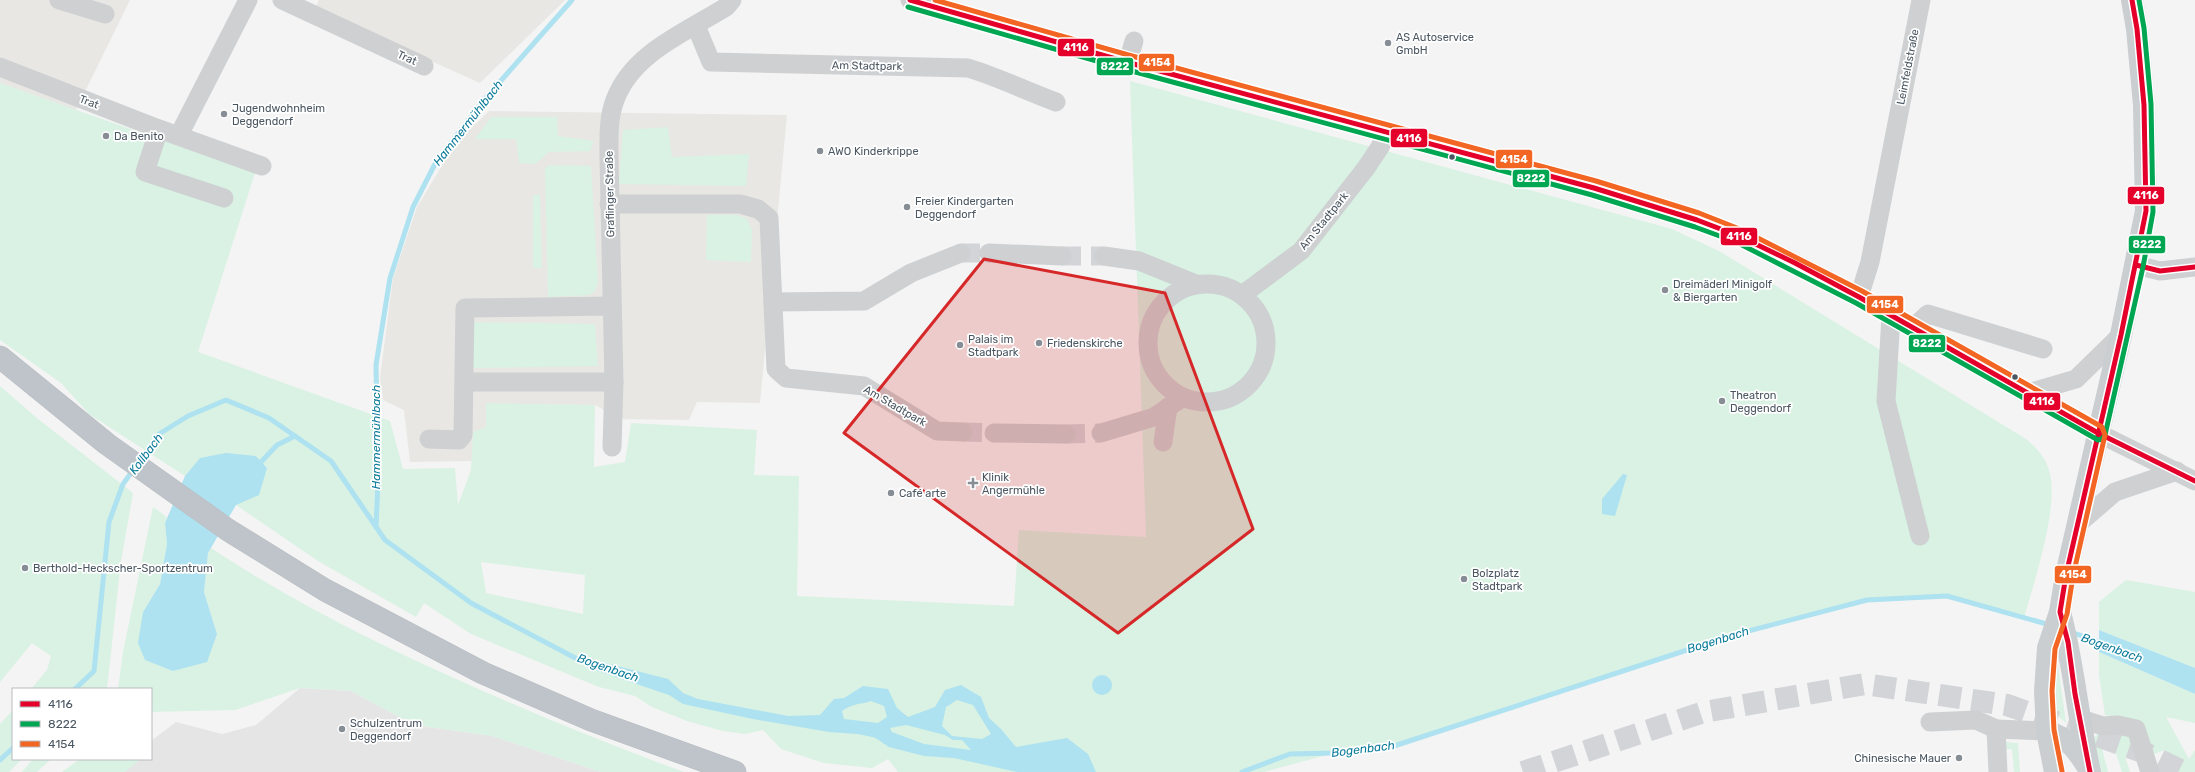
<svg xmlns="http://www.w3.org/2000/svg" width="2195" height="772" font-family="Rubik,sans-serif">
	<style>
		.commercial { fill: #e8e7e3 }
		.education { fill: #e6e5e6 }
		.green { fill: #d9f2e3; fill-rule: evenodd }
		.water { fill: #aee2f0; fill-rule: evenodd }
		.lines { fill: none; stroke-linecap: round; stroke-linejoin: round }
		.stream { stroke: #aee2f0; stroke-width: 5 }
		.minor-tunnel { stroke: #d2d4d7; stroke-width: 19; stroke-dasharray: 19 10; stroke-linecap: butt }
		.highway-tunnel { stroke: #d2d4d7; stroke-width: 22; stroke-dasharray: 22 11; stroke-linecap: butt }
		.highway-casing { stroke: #b9bec3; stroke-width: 23 }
		.minor { stroke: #ced0d2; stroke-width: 19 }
		.major { stroke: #caced1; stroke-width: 22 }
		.highway { stroke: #bec4c9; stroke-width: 22 }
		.bus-1-casing { stroke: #fff; stroke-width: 8 }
		.bus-2-casing { stroke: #fff; stroke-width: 8 }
		.bus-3-casing { stroke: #fff; stroke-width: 8 }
		.bus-1 { stroke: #e4002b; stroke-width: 5 }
		.bus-2 { stroke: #00a651; stroke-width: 5 }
		.bus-3 { stroke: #f26522; stroke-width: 5 }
		.marked { fill: #d62828; fill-opacity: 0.2; stroke: #d62828; stroke-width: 3; stroke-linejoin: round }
		.poi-dot { fill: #868d94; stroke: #fff; stroke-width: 1.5 }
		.bus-dot { fill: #4a5661; stroke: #fff; stroke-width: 1.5 }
		.labels { text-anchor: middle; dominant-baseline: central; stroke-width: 3.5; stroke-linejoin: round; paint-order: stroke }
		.poi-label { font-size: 11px; fill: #4a5661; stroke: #fff; text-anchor: start }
		.street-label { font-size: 11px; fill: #4a5661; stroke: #fff }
		.water-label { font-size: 12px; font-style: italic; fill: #0c7c9b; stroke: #fff }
		.line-badge { stroke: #fff; stroke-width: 1.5 }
		.badge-label { font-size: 11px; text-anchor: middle; font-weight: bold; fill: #fff }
	</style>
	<rect width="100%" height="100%" fill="#f4f4f4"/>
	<g class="commercial">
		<path d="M0,0H130L76,110L0,83Z"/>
		<path d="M319,0H565L480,83L315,9Z"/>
		<path d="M489,111L787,115L760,403L697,402L689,420L607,419L604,410L595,405L486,404V428L473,432L472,461L410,462L404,410L383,400L380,378L393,278L417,207L455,144Z"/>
	</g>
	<path class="education" d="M300,688L351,691L414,725L492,736L601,772H109L126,759H151V741L176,722L222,734L256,725Z"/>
	<g class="green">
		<path d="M1130,81L1672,229L1719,251L2026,439C2037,448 2045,457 2049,470C2060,505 2034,582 2024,618L1947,596L1867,600L1733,635L1394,746L1334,753L1264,772H898L888,759L872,768L824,763L781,749L763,730L745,734L723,731L687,721L652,707L635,696L599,687L471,634L424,603L416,617L318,561L236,505L267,468L256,456L200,458L185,476L89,414L61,383L0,340V83L255,173L198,352L390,421L403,469L455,468L458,505L471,470L473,432L486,427V403L595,405L594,467L625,462L631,423L757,430L754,475L799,476L797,596L1014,606L1019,530L1146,537ZM481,562L585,575L583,614L486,593Z"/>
		<path d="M491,117H557L558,136L594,141L590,151L549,152L535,164L519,163L516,139H475Z"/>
		<path d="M668,127L672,157L749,154L746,186L619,184L623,130Z"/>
		<path d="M549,165L591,166L598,282L595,291L589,295L548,297L545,168Z"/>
		<path d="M533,195H540L542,268H533Z"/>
		<path d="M707,215H737L747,219L752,230L751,262L706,260Z"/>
		<path d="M470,322L595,324L598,366L471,368Z"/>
		<path d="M0,386L38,419L133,493L121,561L107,689H31L47,670L51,656L32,643L0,682Z"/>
		<path d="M153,507L167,517L165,523L167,544L160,584L143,612L217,634L204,592L208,553L211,548C291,601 377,644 465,683C537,715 609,745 684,772H601L492,736L414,725L351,691L300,688L235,710L151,712V689H118L123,652Z"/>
		<path d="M2126,580L2195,592V668L2099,630V602Z"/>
		<path d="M2099,652L2195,694V723L2166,717L2189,759L2195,750V772H2172L2165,750L2154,754L2141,722L2105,715L2099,675Z"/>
		<path d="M2054,657L2057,658L2066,723L2057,715Z"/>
		<path d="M13,710V759H22L9,772H0V724Z"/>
		<path d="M2098,733L2108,772H2101L2092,741Z"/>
		<path d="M2129,733L2136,753L2125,757L2130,772H2122L2110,734Z"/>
		<path d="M2004,742L2018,743L2020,772H2014L2012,749H2001Z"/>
		<path d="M33,759H51L37,772H22Z"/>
		<path d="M80,759H141L125,772H62Z"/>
	</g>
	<g class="water">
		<path d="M226,453L256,456L267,468L259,495L236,505L208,553L204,592L217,634L207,662L173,671L145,660L138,643L143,612L160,584L167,544L165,523L185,476L200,458Z"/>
		<path d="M1623,474L1627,475L1615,516L1602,514V499Z"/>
		<path d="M2099,630L2195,668V694L2099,652Z"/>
		<path d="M586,658L668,679L683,693L698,699L788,716L820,715L834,699L844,698L863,686L888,689L897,708L908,717L935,707L945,690L961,685L981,697L989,718L1001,729L1016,747L1067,738L1088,754L1096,772H1017L954,758L924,756L889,747L871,735L829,732L753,719L683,704L669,695L595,670L583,661ZM957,700L973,705L991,734L982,739L952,736L942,726L946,707ZM871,701L884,706L887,717L878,723L844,719L842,711C853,703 859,705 871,701ZM906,725L945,735L953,740H962L971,750L924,744L892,732L890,728Z"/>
		<circle cx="1102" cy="685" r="10"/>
	</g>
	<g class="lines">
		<g class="stream">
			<path d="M140,461L159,434L188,416L226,400L269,418L331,461L385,540L471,603L579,660L589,663"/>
			<path d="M261,462L277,445L295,436"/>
			<path d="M376,527L378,482L376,365L390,278L413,207L436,162L483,101L572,0"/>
			<path d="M2071,632L2105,644"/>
			<path d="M75,689L94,671L109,522L123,484L134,469"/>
			<path d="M861,732L879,736"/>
			<path d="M0,760L13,748"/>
			<path d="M1242,772L1290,754L1334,753L1394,746L1733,635L1867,600L1947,596L2050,625"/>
		</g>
		<g class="minor-tunnel">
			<path d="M961,253H989"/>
			<path d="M1062,256H1104"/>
			<path d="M963,432L994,433"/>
			<path d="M1066,434L1101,433"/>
		</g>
		<path class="highway-tunnel" d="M1523,772L1704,712L1865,684L2007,705L2143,752L2184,772"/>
		<g class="highway-casing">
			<path id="highway" d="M0,357L107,444L228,530L325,590L483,673L591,720L735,772"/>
		</g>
		<g class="minor">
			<path d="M59,0L105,14"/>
			<path d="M282,0L424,66"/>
			<path d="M910,0L1130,63L1594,188L1697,220L1739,236L1795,263L1859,297L2098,433L2195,481"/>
			<path d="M696,26L711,62L968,68C998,77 1026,91 1056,102"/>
			<path d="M1128,62L1134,41"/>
			<path d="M0,67L159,129L262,166"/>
			<path d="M159,129L145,172L224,198"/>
			<path d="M179,135L248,0"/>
			<path d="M609,204H740L758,209L769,218L776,369L786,378L864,386L937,431L963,432"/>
			<path d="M989,253L1062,256"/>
			<path d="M1104,256L1139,261L1196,284"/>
			<path d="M2136,265L2160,271L2195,267"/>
			<circle cx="1207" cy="343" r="59"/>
			<path d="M1242,295L1301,251L1366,168L1380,147L1387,131"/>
			<path d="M1859,297L1870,262L1921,0"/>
			<path d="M773,302L864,301L911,273L961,253"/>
			<path d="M1891,316L1886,401L1920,536"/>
			<path d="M1913,328L1928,314L2043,349"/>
			<path d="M465,382H614"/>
			<path d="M2028,393L2076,379L2121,335"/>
			<path d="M994,433L1066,434"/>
			<path d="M1101,433L1154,417L1182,398"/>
			<path d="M429,439L459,440L463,435L465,308L612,306"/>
			<path d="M1163,442L1168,407"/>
			<path d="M612,447L614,382L609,157C609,138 608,118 615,100C632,53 686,32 726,7L732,0"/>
			<path d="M2079,523L2115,492L2177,471"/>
			<path d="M2081,719L2103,726L2118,725L2136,729L2150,772"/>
			<path d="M1930,722L1976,720L1996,729"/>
			<path d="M1998,772L1996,729L2047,731"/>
		</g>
		<g class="major">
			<path d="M2060,612C2074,665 2078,719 2090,772"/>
			<path d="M2047,731C2069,739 2075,747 2087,766"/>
			<path d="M2055,772L2047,731L2045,691L2048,648L2060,612L2066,575L2121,335L2146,211L2144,105L2137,29L2132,0"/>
		</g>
		<use href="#highway" class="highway"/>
		<g class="bus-1-casing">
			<g id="bus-1">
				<path d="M910,0L1130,63L1594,188L1697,220L1739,236L1795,263L1859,297L2098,433L2195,481"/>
				<path d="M2136,265L2160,271L2195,267"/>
				<path d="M2090,772L2075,694L2068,642L2060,612L2066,575L2121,335L2146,211L2144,105L2137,29L2132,0"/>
			</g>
		</g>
		<g class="bus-2-casing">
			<path id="bus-2" d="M908,7L1128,70L1592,195L1695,227L1736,242L1856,303L2098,440L2102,439L2105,435L2143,267L2153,212L2151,104L2144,28L2139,0"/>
		</g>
		<g class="bus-3-casing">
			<path id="bus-3" d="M935,0L1132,56L1596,181L1699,213L1742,230L1862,291L2102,427L2105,435L2073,576L2067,614L2055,649L2052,691L2054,730L2062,771"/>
		</g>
		<use href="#bus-1" class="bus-1"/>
		<use href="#bus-2" class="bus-2"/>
		<use href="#bus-3" class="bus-3"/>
	</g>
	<path class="marked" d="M984,259L1165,293L1253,529L1118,633L844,433Z"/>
	<g class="poi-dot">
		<circle cx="1388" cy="43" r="4"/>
		<circle cx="224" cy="114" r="4"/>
		<circle cx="106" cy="136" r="4"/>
		<circle cx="820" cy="151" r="4"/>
		<circle cx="907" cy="207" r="4"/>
		<circle cx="1665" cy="290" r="4"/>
		<circle cx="1039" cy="343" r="4"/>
		<circle cx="960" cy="345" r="4"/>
		<circle cx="1722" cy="401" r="4"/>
		<path d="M971 477h4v4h4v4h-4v4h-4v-4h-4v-4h4z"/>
		<circle cx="891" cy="493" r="4"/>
		<circle cx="25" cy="568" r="4"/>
		<circle cx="1464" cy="579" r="4"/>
		<circle cx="342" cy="729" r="4"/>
		<circle cx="1959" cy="758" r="4"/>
	</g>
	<g class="bus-dot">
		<circle cx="1452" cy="157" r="3.5"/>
		<circle cx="2015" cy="377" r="3.5"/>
	</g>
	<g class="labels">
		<g class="poi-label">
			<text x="1396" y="37">AS Autoservice<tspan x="1396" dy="13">GmbH</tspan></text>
			<text x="232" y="108">Jugendwohnheim<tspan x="232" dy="13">Deggendorf</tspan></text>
			<text x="114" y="136">Da Benito</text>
			<text x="828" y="151">AWO Kinderkrippe</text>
			<text x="915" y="201">Freier Kindergarten<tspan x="915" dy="13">Deggendorf</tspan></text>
			<text x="1673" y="284">Dreimäderl Minigolf<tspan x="1673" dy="13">&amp; Biergarten</tspan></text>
			<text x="968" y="339">Palais im<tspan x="968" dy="13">Stadtpark</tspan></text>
			<text x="1047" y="343">Friedenskirche</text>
			<text x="1730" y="395">Theatron<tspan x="1730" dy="13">Deggendorf</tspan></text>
			<text x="982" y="477">Klinik<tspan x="982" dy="13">Angermühle</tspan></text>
			<text x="899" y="493">Café arte</text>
			<text x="33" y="568">Berthold-Heckscher-Sportzentrum</text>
			<text x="1472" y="573">Bolzplatz<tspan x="1472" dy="13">Stadtpark</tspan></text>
			<text x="350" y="723">Schulzentrum<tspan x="350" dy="13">Deggendorf</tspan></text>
			<text x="1951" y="758" text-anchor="end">Chinesische Mauer</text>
		</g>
		<g class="street-label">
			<text transform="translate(407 58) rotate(25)">Trat</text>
			<text transform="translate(867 66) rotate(1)">Am Stadtpark</text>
			<text transform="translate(1908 67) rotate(-79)">Leimfeldstraße</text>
			<text transform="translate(89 102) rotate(21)">Trat</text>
			<text transform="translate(610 194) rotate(-91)">Graflinger Straße</text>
			<text transform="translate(1324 221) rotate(-51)">Am Stadtpark</text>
			<text transform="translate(895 406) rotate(30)">Am Stadtpark</text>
		</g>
		<g class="water-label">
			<text transform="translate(468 123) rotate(-52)">Hammermühlbach</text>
			<text transform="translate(376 437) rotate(-90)">Hammermühlbach</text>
			<text transform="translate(146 454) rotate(-53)">Kollbach</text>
			<text transform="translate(1718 640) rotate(-17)">Bogenbach</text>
			<text transform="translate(2112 648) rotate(20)">Bogenbach</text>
			<text transform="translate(608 668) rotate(19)">Bogenbach</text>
			<text transform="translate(1363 749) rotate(-7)">Bogenbach</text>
		</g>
	</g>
	<g class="line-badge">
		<rect x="1057" y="38" width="38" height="19" rx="4" fill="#e4002b"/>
		<rect x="1138" y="53" width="37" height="19" rx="4" fill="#f26522"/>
		<rect x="1096" y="57" width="38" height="19" rx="4" fill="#00a651"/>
		<rect x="1390" y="128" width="38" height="20" rx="4" fill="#e4002b"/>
		<rect x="1495" y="149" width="38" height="20" rx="4" fill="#f26522"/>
		<rect x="1512" y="169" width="38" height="19" rx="4" fill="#00a651"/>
		<rect x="2127" y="186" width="38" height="19" rx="4" fill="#e4002b"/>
		<rect x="1720" y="227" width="38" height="19" rx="4" fill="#e4002b"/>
		<rect x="2128" y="235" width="38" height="19" rx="4" fill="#00a651"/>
		<rect x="1866" y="295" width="38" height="19" rx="4" fill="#f26522"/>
		<rect x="1908" y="334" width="38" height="19" rx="4" fill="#00a651"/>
		<rect x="2023" y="392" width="38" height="19" rx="4" fill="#e4002b"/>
		<rect x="2054" y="565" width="38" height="19" rx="4" fill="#f26522"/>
	</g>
	<g class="badge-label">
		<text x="1076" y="51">4116</text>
		<text x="1157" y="66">4154</text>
		<text x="1115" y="70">8222</text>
		<text x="1409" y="142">4116</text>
		<text x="1514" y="163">4154</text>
		<text x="1531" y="182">8222</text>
		<text x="2146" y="199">4116</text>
		<text x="1739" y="240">4116</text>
		<text x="2147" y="248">8222</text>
		<text x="1885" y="308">4154</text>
		<text x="1927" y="347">8222</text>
		<text x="2042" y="405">4116</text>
		<text x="2073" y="578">4154</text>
	</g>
	<rect x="12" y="688" width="140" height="72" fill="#ffffff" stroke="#b7bbc0"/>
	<rect x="20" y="701" width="20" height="6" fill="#e4002b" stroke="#b7bbc0"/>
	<text x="48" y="708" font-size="12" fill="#4a5661">4116</text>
	<rect x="20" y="721" width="20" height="6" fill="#00a651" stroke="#b7bbc0"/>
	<text x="48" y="728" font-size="12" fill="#4a5661">8222</text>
	<rect x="20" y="741" width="20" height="6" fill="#f26522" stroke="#b7bbc0"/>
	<text x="48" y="748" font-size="12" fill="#4a5661">4154</text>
</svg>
